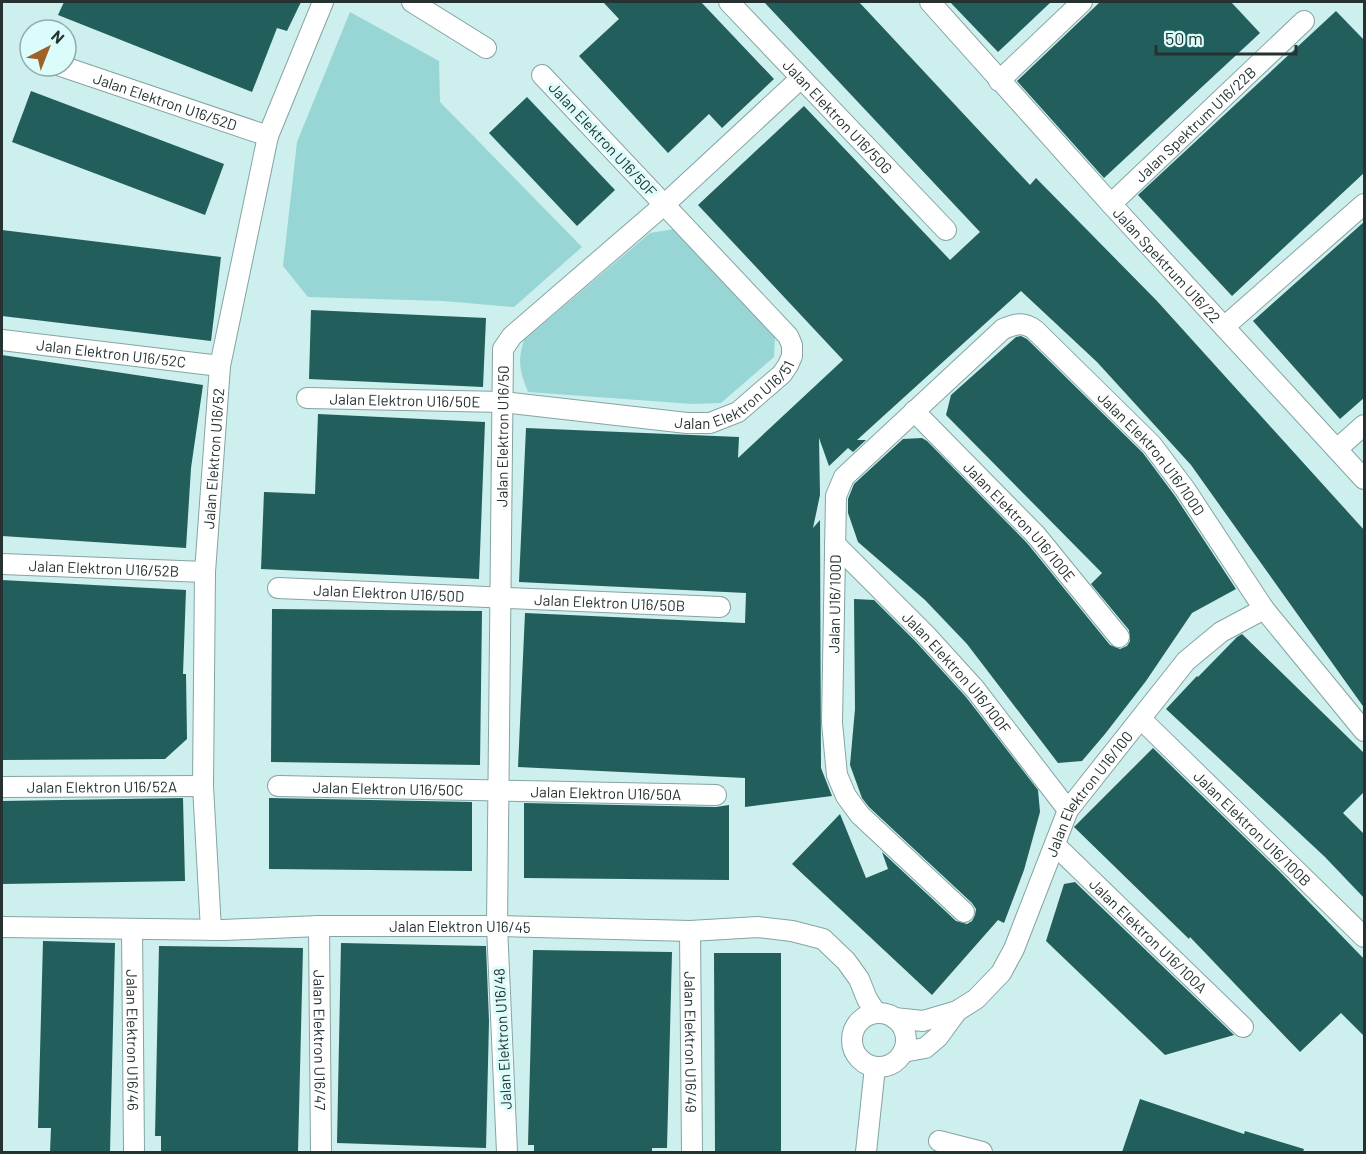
<svg xmlns="http://www.w3.org/2000/svg" width="1366" height="1154" font-family="Barlow,sans-serif">
	<style>
		.green { fill: #97d6d4 }
		.building { fill: #225e5c }
		.lines { fill: none; stroke-linecap: round; stroke-linejoin: round }
		.street-casing { stroke: #85a4a3; stroke-width: 22 }
		.street { stroke: #fff; stroke-width: 20 }
		.labels { text-anchor: middle; dominant-baseline: central; stroke-width: 6; stroke-linejoin: round; paint-order: stroke }
		.street-label { font-size: 15px; fill: #253231; stroke: #dafcfa }
	</style>
	<rect width="100%" height="100%" fill="#cdefed"/>
	<g class="green">
		<path d="M350,12L439,61L440,102L582,247L514,307L443,301L308,297L283,266L297,142Z"/>
		<path d="M674,229L775,336L774,357L721,403L693,404L528,392C520,371 517,362 524,340L650,233Z"/>
	</g>
	<g class="building">
		<path d="M64,2H301L287,31L277,28L252,92L58,15Z"/>
		<path d="M603,2H701L774,79L722,128L709,114L668,153L579,56L619,19Z"/>
		<path d="M764,2H859L1030,185L1036,178L1157,301L1365,531V709L1191,465L1097,362L1021,291L857,440H866L853,452L848,448L829,466L819,438L820,495L813,528L820,520L821,768L832,796L745,807V778L518,767L525,613L745,623L746,593L519,582L526,428L739,437L738,458L843,360L698,205L804,106L950,260L980,232Z"/>
		<path d="M950,2H1051L998,52Z"/>
		<path d="M1100,2H1231L1260,33L1104,178L1017,81Z"/>
		<path d="M1336,11L1365,41V172L1232,296L1138,195Z"/>
		<path d="M31,91L224,164L205,215L12,142Z"/>
		<path d="M527,97L615,190L577,226L489,133Z"/>
		<path d="M1365,221V397L1340,419L1253,321Z"/>
		<path d="M2,230L221,257L211,341L2,316Z"/>
		<path d="M311,310L486,318L483,387L309,379Z"/>
		<path d="M1021,336L1027,339L1143,453L1175,496L1236,589L1192,613L1146,681L1105,734L1082,761L1058,763L967,644L925,600L858,542L848,513V499L854,484L903,439L922,438L927,441L1027,543L1110,645L1120,649L1127,646L1130,641L1129,630L1091,584L1102,573L946,415L951,395L1016,337Z"/>
		<path d="M2,355L203,385L191,468L186,548L2,536Z"/>
		<path d="M318,414L485,422L479,579L261,569L264,492L315,494Z"/>
		<path d="M2,580L186,590L183,674H186L187,739L165,759L2,760Z"/>
		<path d="M854,599L874,600L916,642L966,697L1038,790L1040,812L1024,870L1004,923L998,920L932,995L792,864L840,814L866,878L888,869L882,852L956,921L967,924L972,921L975,915L976,909L972,903L869,807L862,798L850,765L855,709Z"/>
		<path d="M272,609L482,611L480,765L271,762Z"/>
		<path d="M1242,634L1365,754V791L1343,813L1365,835V899L1325,857L1166,709L1197,676L1198,677L1237,637Z"/>
		<path d="M1153,748L1279,871L1365,960V1037L1341,1013L1300,1052L1190,937L1189,939L1074,827Z"/>
		<path d="M183,798L185,881L2,884V801Z"/>
		<path d="M269,798L472,802V871L269,869Z"/>
		<path d="M524,803L716,807L729,805V880L524,878Z"/>
		<path d="M1075,882L1234,1035L1165,1055L1046,941L1064,884Z"/>
		<path d="M43,941L115,943L110,1152H50L51,1128H38Z"/>
		<path d="M341,943L486,946L489,1021L486,1148L337,1143Z"/>
		<path d="M159,946L303,948L298,1152H161V1136H155Z"/>
		<path d="M533,950L672,952L667,1148H652V1152H534V1145H528Z"/>
		<path d="M714,953H781V1152H715Z"/>
		<path d="M1140,1099L1244,1134L1245,1131L1304,1149L1303,1152H1122Z"/>
	</g>
	<g class="lines">
		<g class="street-casing">
			<g id="street">
				<path d="M412,2L486,48"/>
				<path id="s1" d="M729,2L946,230"/>
				<path id="s2" d="M930,2L1111,204L1364,479"/>
				<path id="s3" d="M61,66L268,136"/>
				<path d="M999,81L1082,2"/>
				<path id="s4" d="M1111,204L1304,21"/>
				<path d="M1224,327L1364,204"/>
				<path id="s5" d="M2,340L220,366"/>
				<path id="s6" d="M307,398L503,402L687,423H710L738,412L782,374L788,365L792,356V345L788,336L542,75"/>
				<path id="s7" d="M914,411L1036,535L1119,637"/>
				<path d="M1337,449L1364,425"/>
				<path id="s8" d="M835,544L925,634L975,689L1068,810"/>
				<path id="s9" d="M2,564L205,572"/>
				<path id="s10" d="M278,588L720,607"/>
				<path id="s11" d="M1141,719L1364,937"/>
				<path id="s12" d="M278,786L716,795"/>
				<path id="s13" d="M2,787L203,786"/>
				<path id="s14" d="M1055,845L1243,1027"/>
				<path id="s15" d="M964,912L860,815L846,796L837,775L832,723L836,496L844,477L1003,329C1016,324 1023,321 1035,330L1152,445L1185,489L1264,609L1364,731"/>
				<path id="s16" d="M319,926L321,1152"/>
				<path id="s17" d="M2,927L223,930L319,926H497L690,931L758,927L792,931L823,939L846,961L859,979L867,999L876,1013"/>
				<path id="s18" d="M132,929L134,1152"/>
				<path id="s19" d="M211,930L203,786L205,572L220,366L268,136L323,2"/>
				<path id="s20" d="M690,931L692,1152"/>
				<circle cx="879" cy="1040" r="27"/>
				<path id="s21" d="M894,1018L923,1021L957,1011L976,999L1001,973L1014,949L1068,810L1186,661L1221,632L1264,609"/>
				<path d="M903,1052L925,1048L938,1037L957,1011"/>
				<path d="M939,1141L982,1152"/>
				<path id="s22" d="M507,1152L497,926L503,349L512,336L665,204L801,78"/>
				<path d="M866,1152L875,1067"/>
			</g>
		</g>
		<use href="#street" class="street"/>
	</g>
	<g class="labels">
		<g class="street-label">
			<text stroke="none"><textPath href="#s3" startOffset="110">Jalan Elektron U16/52D</textPath></text>
			<text stroke="none"><textPath href="#s1" startOffset="158">Jalan Elektron U16/50G</textPath></text>
			<text stroke="none"><textPath href="#s4" startOffset="116">Jalan Spektrum U16/22B</textPath></text>
			<text transform="translate(603 139) rotate(47)">Jalan Elektron U16/50F</text>
			<text stroke="none"><textPath href="#s2" startOffset="354">Jalan Spektrum U16/22</textPath></text>
			<text stroke="none"><textPath href="#s5" startOffset="110">Jalan Elektron U16/52C</textPath></text>
			<text stroke="none"><textPath href="#s6" startOffset="438">Jalan Elektron U16/51</textPath></text>
			<text stroke="none"><textPath href="#s6" startOffset="98">Jalan Elektron U16/50E</textPath></text>
			<text stroke="none"><textPath href="#s22" startOffset="716">Jalan Elektron U16/50</textPath></text>
			<text stroke="none"><textPath href="#s15" startOffset="910">Jalan Elektron U16/100D</textPath></text>
			<text stroke="none"><textPath href="#s19" startOffset="472">Jalan Elektron U16/52</textPath></text>
			<text stroke="none"><textPath href="#s7" startOffset="153">Jalan Elektron U16/100E</textPath></text>
			<text stroke="none"><textPath href="#s9" startOffset="102">Jalan Elektron U16/52B</textPath></text>
			<text stroke="none"><textPath href="#s10" startOffset="111">Jalan Elektron U16/50D</textPath></text>
			<text stroke="none"><textPath href="#s10" startOffset="332">Jalan Elektron U16/50B</textPath></text>
			<text stroke="none"><textPath href="#s15" startOffset="360">Jalan U16/100D</textPath></text>
			<text stroke="none"><textPath href="#s8" startOffset="177">Jalan Elektron U16/100F</textPath></text>
			<text stroke="none"><textPath href="#s13" startOffset="100">Jalan Elektron U16/52A</textPath></text>
			<text stroke="none"><textPath href="#s12" startOffset="110">Jalan Elektron U16/50C</textPath></text>
			<text stroke="none"><textPath href="#s12" startOffset="328">Jalan Elektron U16/50A</textPath></text>
			<text stroke="none"><textPath href="#s21" startOffset="324">Jalan Elektron U16/100</textPath></text>
			<text stroke="none"><textPath href="#s11" startOffset="156">Jalan Elektron U16/100B</textPath></text>
			<text stroke="none"><textPath href="#s17" startOffset="458">Jalan Elektron U16/45</textPath></text>
			<text stroke="none"><textPath href="#s14" startOffset="130">Jalan Elektron U16/100A</textPath></text>
			<text stroke="none"><textPath href="#s16" startOffset="114">Jalan Elektron U16/47</textPath></text>
			<text transform="translate(502 1039) rotate(-93)">Jalan Elektron U16/48</text>
			<text stroke="none"><textPath href="#s18" startOffset="111">Jalan Elektron U16/46</textPath></text>
			<text stroke="none"><textPath href="#s20" startOffset="111">Jalan Elektron U16/49</textPath></text>
		</g>
	</g>
	<rect width="1366" height="1154" fill="none" stroke="#253231" stroke-width="6"/>
	<g transform="translate(48 48) rotate(42)"><circle r="28" fill="#dafcfa" stroke="#92abaa" stroke-width="1.5"/>
	<path d="M0-4.5L10 22L0 15L-10 22Z" fill="#9f6127"/>
	<text y="-9" font-size="16" font-weight="bold" text-anchor="middle" fill="#253231">N</text>
	</g>
	<path d="M1156 45v9h140v-9" fill="none" stroke="#253231" stroke-width="3"/>
	<text x="1165" y="45" font-size="18" fill="#253231" stroke="#dafcfa" stroke-width="4.5" paint-order="stroke">50 m</text>
</svg>
